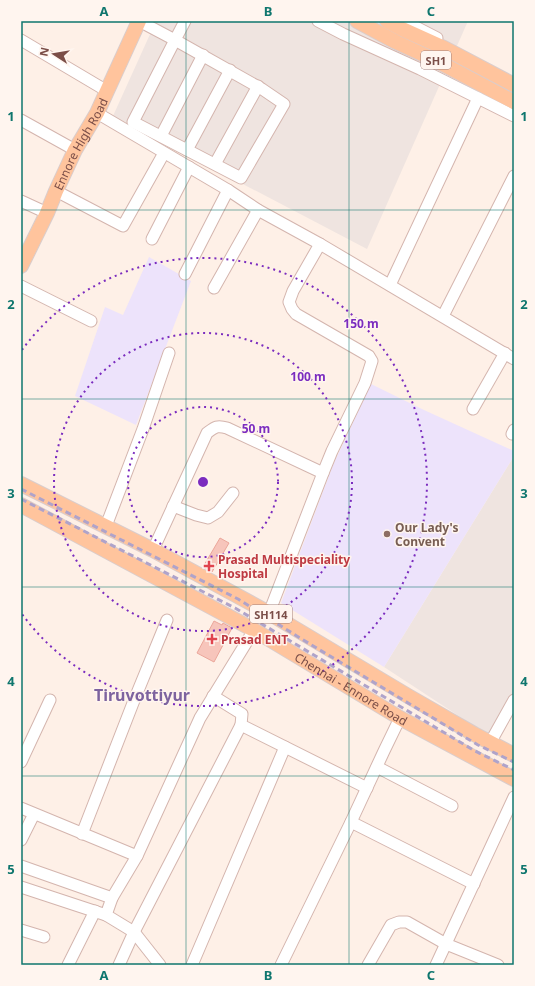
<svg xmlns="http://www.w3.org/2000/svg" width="535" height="986" font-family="'Noto Sans',sans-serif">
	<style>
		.industrial { fill: #efe4e0 }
		.education { fill: #ede3fb }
		.building { fill: #f7c5bb; stroke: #eba69a }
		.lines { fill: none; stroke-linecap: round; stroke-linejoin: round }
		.minor-casing { stroke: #d4b5ae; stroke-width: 13 }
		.major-casing { stroke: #dacdcc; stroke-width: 16 }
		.minor { stroke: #fff; stroke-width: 11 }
		.major { stroke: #ffc49d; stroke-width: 14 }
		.rail { stroke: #afa3ca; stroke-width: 3; stroke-dasharray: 6 4; stroke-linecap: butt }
		.grid { fill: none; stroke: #0f766e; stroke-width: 1; stroke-opacity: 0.55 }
		.ring { fill: none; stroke: #7b2cbf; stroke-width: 2; stroke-dasharray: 2 4 }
		.education-dot { fill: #8d6e63; stroke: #fff5ef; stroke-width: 1.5 }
		.health-dot { fill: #e0444e; stroke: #fff5ef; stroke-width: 1.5 }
		.labels { text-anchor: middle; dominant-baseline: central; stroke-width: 3; stroke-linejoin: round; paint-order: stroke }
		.shield { fill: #fff5ef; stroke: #a3807a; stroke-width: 1 }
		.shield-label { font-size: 11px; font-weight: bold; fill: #7b4e48 }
		.street-label { font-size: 12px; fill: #7b4e48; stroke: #fff5ef }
		.education-label { font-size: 12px; font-weight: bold; fill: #785e54; stroke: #fff5ef; text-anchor: start }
		.health-label { font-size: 12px; font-weight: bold; fill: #be3a42; stroke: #fff5ef; text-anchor: start }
		.district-label { font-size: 16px; font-weight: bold; fill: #7d639f; stroke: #fff5ef }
		.centre { fill: #7b2cbf; stroke: #fff5ef; stroke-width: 2 }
		.ring-label { font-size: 12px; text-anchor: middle; font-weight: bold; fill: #7b2cbf; stroke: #fff5ef; stroke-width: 3; stroke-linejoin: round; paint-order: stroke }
		.neatline { fill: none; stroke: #0f766e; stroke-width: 1.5 }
		.grid-label { font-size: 13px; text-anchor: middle; font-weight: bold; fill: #0f766e }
	</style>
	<rect width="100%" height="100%" fill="#fef0e7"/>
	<g class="industrial">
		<path d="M156,21H468L367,249L113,116Z"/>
		<path d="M514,456V694L491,737L384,667Z"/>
	</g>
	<g class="education">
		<path d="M149,257L191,281L136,425L75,396L105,307L123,315Z"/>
		<path d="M371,384L424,410L514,451V456L384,667L281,603L333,465Z"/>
	</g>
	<g class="building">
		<path d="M220,538L229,543L212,572L203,567Z"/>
		<path d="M214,621L222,625L223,623L232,628L214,662L197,653Z"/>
	</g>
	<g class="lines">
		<g class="minor-casing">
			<g id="minor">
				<path d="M139,21L175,40L133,122L241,178L284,104L262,89L175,40L185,21"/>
				<path d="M318,21L343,34L420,69L514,116"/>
				<path d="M404,21L437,38"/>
				<path d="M21,40L107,91"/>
				<path d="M97,113L228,190L258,210L320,244L514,359"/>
				<path d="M21,120L75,150"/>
				<path d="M161,136L203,55"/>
				<path d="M187,150L230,70"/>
				<path d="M215,164L258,86"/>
				<path d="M56,191L123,226L164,153"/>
				<path d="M21,201L47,213"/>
				<path d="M152,239L189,167"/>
				<path d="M185,274L228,190"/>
				<path d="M390,285L478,98"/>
				<path d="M21,286L91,321"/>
				<path d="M214,288L258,210"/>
				<path d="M443,316L514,176"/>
				<path d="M473,409L505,353"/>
				<path d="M512,434L514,430"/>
				<path d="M173,506L196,515L208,518L218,512L233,493"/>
				<path d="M106,526L143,429L169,353"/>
				<path d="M153,550L207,433C215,427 217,425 227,428L323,473"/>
				<path d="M269,613L323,473L332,451L365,383L372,361L369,356L296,314L292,309L289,302L293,291L320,244"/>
				<path d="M213,696L242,714L241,725L367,788"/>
				<path d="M490,743L514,700"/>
				<path d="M21,762L50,700"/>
				<path d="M377,767L452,806"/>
				<path d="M21,808L137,856"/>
				<path d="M351,822L474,884"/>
				<path d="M82,834L133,703L167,620"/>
				<path d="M21,840L34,814"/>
				<path d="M21,866L112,898"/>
				<path d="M21,887L106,915L112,898L137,856L200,718L254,630"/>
				<path d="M106,915L134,932L160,965"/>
				<path d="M21,930L44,937"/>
				<path d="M68,965L95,911"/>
				<path d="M119,965L134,932L241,725"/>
				<path d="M192,965L285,747"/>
				<path d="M281,965L351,822L384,751L400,718"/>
				<path d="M368,965L391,925L399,922H407L446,944L498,965"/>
				<path d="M436,965L514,797"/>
			</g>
		</g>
		<g class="major-casing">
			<g id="major">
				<path d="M357,21L396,42L437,61L514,102"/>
				<path d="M387,21L402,29L444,48L514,85"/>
				<path id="s1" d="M21,266L47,213L56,191L75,150L97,113L107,91L139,21"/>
				<path d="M21,484L153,550L269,613L408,696L474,734L514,755"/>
				<path id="s2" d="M21,505L254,630L400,718L514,779"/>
			</g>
		</g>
		<use href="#minor" class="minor"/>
		<use href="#major" class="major"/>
		<g class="rail">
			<path d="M21,489L238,599L300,638L478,745L514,762"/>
			<path d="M21,499L235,608L475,751L514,770"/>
		</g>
	</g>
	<path class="grid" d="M186,21V965M349,21V965M21,210H514M21,399H514M21,587H514M21,776H514"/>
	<g class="ring">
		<circle cx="203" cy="482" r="75"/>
		<circle cx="203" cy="482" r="149"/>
		<path d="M22 350A224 224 0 1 1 22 614"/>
	</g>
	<circle class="education-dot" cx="387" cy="534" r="4"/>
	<g class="health-dot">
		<path d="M207 560h4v4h4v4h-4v4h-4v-4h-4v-4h4z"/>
		<path d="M210 633h4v4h4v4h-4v4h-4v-4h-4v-4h4z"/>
	</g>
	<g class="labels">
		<g class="shield">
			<rect x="421" y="51" width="30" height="18" rx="3"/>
			<rect x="250" y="605" width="42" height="18" rx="3"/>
		</g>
		<g class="shield-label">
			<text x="436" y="60">SH1</text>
			<text x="271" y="614">SH114</text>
		</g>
		<g class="street-label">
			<text stroke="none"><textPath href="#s1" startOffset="136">Ennore High Road</textPath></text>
			<text stroke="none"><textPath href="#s2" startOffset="378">Chennai - Ennore Road</textPath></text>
		</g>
		<g class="education-label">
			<text x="395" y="527">Our Lady's<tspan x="395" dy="14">Convent</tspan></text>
		</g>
		<g class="health-label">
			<text x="218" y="559">Prasad Multispeciality<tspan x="218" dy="14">Hospital</tspan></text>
			<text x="221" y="639">Prasad ENT</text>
		</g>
		<g class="district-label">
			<text x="142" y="695">Tiruvottiyur</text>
		</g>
	</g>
	<circle cx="203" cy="482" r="6" class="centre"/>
	<g class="ring-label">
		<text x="361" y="328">150 m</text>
		<text x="308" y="381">100 m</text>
		<text x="256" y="433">50 m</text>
	</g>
	<rect width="535" height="986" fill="none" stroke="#fff5ef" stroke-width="44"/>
	<g transform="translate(54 54) rotate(282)" stroke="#fff5ef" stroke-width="3" paint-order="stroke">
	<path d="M0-3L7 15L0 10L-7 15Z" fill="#7b4e48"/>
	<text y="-6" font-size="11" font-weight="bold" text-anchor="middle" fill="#7b4e48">N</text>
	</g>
	<rect x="22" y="22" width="491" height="942" class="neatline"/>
	<g class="grid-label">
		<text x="104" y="16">A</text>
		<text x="268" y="16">B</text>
		<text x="431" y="16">C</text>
		<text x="11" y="121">1</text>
		<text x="524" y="121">1</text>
		<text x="11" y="309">2</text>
		<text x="524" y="309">2</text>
		<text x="11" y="498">3</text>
		<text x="524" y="498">3</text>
		<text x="11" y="686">4</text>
		<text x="524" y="686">4</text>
		<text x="11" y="874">5</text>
		<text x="524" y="874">5</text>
		<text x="104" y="980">A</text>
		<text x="268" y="980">B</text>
		<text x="431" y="980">C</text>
	</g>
</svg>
